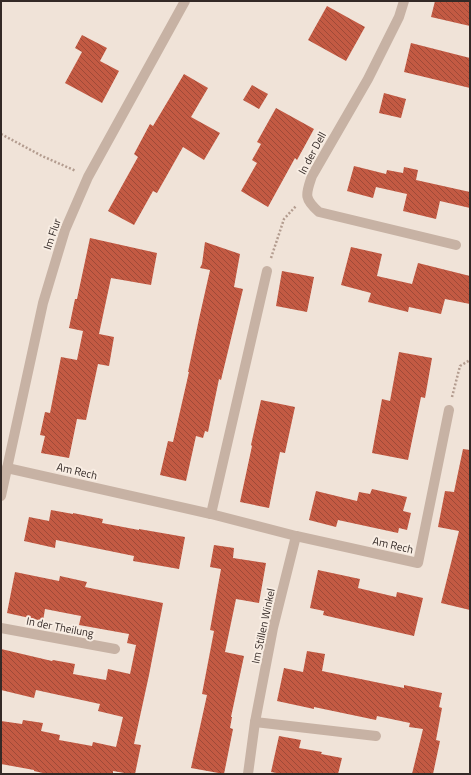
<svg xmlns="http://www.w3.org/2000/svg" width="471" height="775" font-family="'Titillium Web',sans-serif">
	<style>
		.building { fill: url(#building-back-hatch) }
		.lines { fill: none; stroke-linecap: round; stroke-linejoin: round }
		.path { stroke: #b39c8f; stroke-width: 2.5; stroke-dasharray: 2 2; stroke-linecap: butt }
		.service { stroke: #c7b2a4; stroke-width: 10 }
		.minor { stroke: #c7b2a4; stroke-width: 10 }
		.labels { text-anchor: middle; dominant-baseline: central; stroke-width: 4; stroke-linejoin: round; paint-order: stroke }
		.street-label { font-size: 11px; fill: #332926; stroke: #f8ede3 }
	</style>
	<defs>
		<pattern id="building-back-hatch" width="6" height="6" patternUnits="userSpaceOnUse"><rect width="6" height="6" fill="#c35a43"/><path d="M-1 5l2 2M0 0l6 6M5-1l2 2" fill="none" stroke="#9f4a38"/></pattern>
	</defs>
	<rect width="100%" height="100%" fill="#f0e3d8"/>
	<g class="building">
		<path d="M435,1H470V26L431,17Z"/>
		<path d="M327,6L365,27L346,61L308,40Z"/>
		<path d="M82,35L107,48L100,61L119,71L102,103L65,83L82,52L75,48Z"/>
		<path d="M411,43L470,58V88L404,72Z"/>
		<path d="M184,74L208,88L191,117L220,133L204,160L183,147L157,193L153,191L134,225L108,211L138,157L134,154L150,124L153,126Z"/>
		<path d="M252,85L268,94L259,109L243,100Z"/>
		<path d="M384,93L406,99L401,118L379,113Z"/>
		<path d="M276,108L314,129L297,160L295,158L268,207L241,191L257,163L252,160L261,144L257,142Z"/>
		<path d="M354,166L386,174L387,170L403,173L404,167L418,170L416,180L470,192V208L440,201L436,219L403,211L407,194L376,187L373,198L347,191Z"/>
		<path d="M90,238L157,253L151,285L111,278L99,334L114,337L109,366L98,364L86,420L77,419L69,458L41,453L45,436L40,435L45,412L50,413L61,357L77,360L83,331L69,328L75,299H77Z"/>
		<path d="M205,242L240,254L234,287L243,289L221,380L219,379L208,432L205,431L203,438L196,436L186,481L160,475L168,441L173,442L189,372H188L199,319L210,270L200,268L202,264Z"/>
		<path d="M351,247L382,254L377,276L412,284L418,263L470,276V304L445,299L441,314L409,307L408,312L368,302L371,293L341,285Z"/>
		<path d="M282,271L314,277L307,312L276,306Z"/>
		<path d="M399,352L432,358L425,398L421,397L408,460L372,453L382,399L390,401Z"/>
		<path d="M261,400L295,407L285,453L280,452L269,508L240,502L252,446L251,445Z"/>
		<path d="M463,449L470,450V610L441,603L459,531L438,527L445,491L454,492Z"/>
		<path d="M372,489L407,497L403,511L411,513L407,530L399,528L398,533L338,520L336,527L309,520L316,491L357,501L359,492L370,494Z"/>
		<path d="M51,510L73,514V513L103,519L102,523L139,530V529L185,537L179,569L133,561L134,556L56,540L55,548L24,541L29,517L49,521Z"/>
		<path d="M214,545L234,548L233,558L266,563L259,603L236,599L225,652L244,656L231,717H232L230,728L233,729L224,774L191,768L207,695L202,694L214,631L210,630L221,569L210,567Z"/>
		<path d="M318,570L360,579L358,588L396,597L397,592L423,598L414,636L323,615L324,611L310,608Z"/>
		<path d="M15,572L59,581L60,576L87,582L85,587L163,603L149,675L134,744L141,745L135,774H130L113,771V774H47L34,771V770L1,764V721L22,724L23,720L43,723L41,731L60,735L59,740L92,746L93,742L116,747L123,717L98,711L100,704L36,690L34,698L1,690V649L52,661L53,660L75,664L73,674L106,680L108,669L130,674L136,645L127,643L129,634L79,625L81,616L45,609L43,621L7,613Z"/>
		<path d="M307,651L325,654L322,671L404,688V685L442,693L439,707L442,708L436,740L440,741L433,774H412L423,729L409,727L410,723L377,716L376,720L314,707V709L277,701L284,668L303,672Z"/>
		<path d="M279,736L301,740L299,748L322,752L321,754L342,758L338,774H282L271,772Z"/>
	</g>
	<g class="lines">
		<g class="path">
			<path d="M1,134L42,156L76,171"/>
			<path d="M271,258L284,219L296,206"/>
			<path d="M452,397L460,366L470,360"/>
		</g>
		<g class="service">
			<path d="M211,514L267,271"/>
			<path d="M1,628L115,649"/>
			<path d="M255,722L376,736"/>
		</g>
		<g class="minor">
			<path d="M404,1L399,17L368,79L312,176C306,194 303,198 319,212L456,245"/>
			<path d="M7,468L211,514L296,536L418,563L449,410"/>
			<path d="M1,496L43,303L65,230L88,177L185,1"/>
			<path d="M248,774L255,722L273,628L296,536"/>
		</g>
	</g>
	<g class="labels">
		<g class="street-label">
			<text transform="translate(312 153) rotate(-62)">In der Dell</text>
			<text transform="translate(52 234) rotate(-71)">Im Flur</text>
			<text transform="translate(77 471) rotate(13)">Am Rech</text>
			<text transform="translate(393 545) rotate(13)">Am Rech</text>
			<text transform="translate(263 626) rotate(-78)">Im Stillen Winkel</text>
			<text transform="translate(60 627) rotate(11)">In der Theilung</text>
		</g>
	</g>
	<rect width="471" height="775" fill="none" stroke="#332926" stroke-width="4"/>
</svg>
